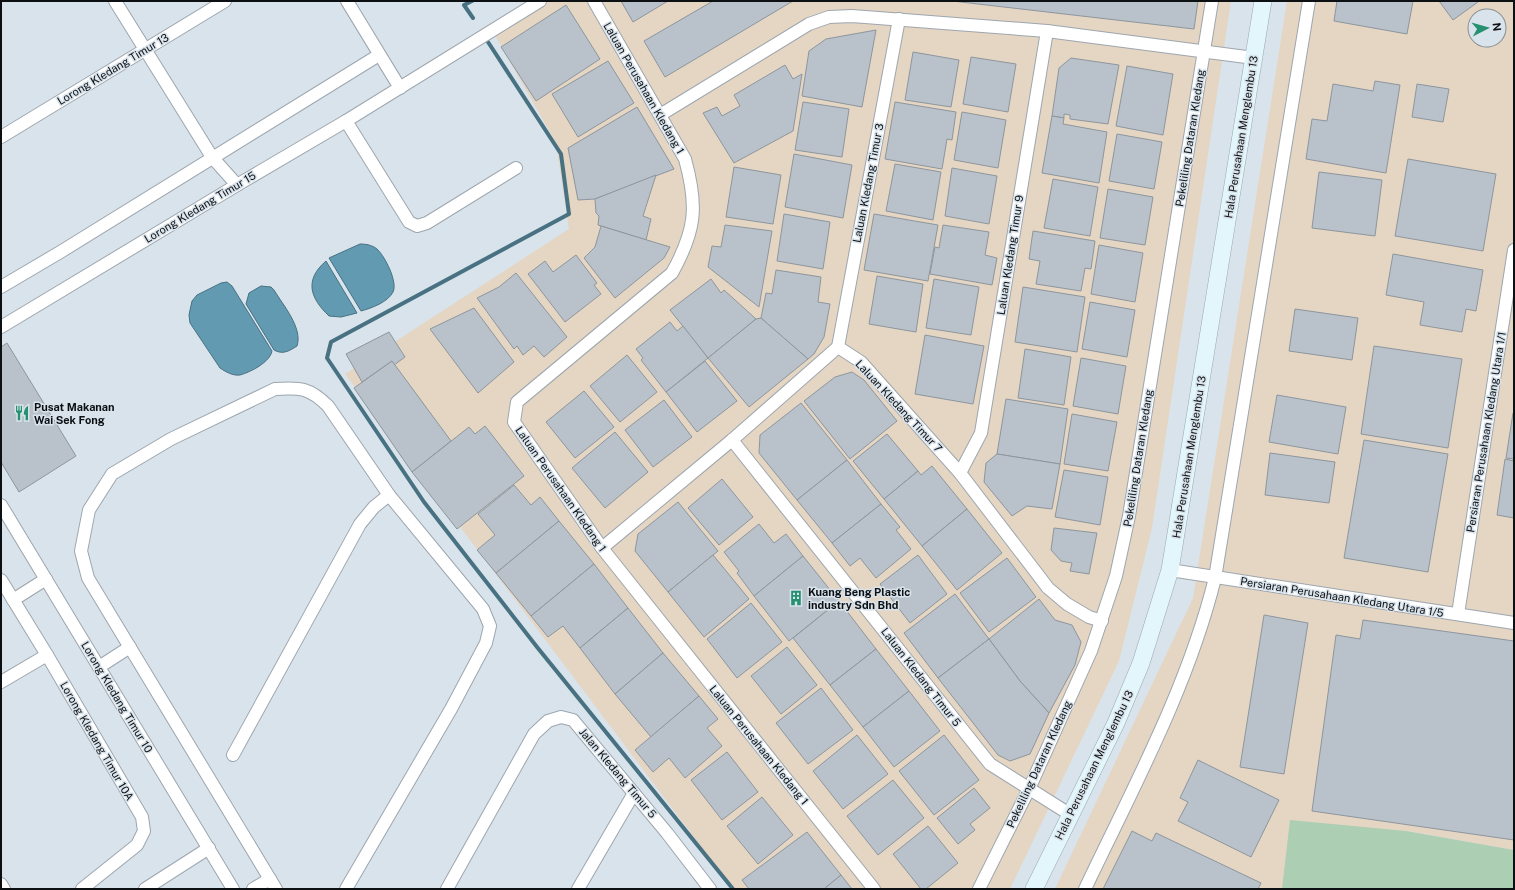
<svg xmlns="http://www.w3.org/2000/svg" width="1515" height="890" font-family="'Public Sans',sans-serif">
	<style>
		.industrial { fill: #e5d5c3; fill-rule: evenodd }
		.green { fill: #acceb3 }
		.water { fill: #619ab1; stroke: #487182 }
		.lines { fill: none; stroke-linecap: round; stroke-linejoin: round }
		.stream { stroke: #487182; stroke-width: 4 }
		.building { fill: #b9c2ca; stroke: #8d969d }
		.street-casing { stroke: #9da6ae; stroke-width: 14 }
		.secondary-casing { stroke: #9da6ae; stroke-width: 18 }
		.street { stroke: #fff; stroke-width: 12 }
		.secondary { stroke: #e2f6fb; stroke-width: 17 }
		.labels { text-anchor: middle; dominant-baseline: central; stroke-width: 3; stroke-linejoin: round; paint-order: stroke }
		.street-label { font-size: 11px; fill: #0d1013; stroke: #d9e3eb }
		.poi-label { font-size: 11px; font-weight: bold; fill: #0d1013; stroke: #d9e3eb; text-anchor: start }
	</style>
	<rect width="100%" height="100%" fill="#d9e3eb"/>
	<g class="industrial">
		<path d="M534,1H1231L1152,528L1119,661L1010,889H733L345,374L569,229L556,143L492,30Z"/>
		<path d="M1287,1H1514V850L1407,831L1393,889H1055L1193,598ZM1475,16H1499V40H1475Z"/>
	</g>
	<path class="green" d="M1290,820L1406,831L1514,850V889H1282Z"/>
	<g class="water">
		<path d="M360,244C366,244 373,245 378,250C385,257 398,282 393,292C388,302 372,308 361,311L329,258Z"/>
		<path d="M326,261L357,313L341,317L329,316C310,298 304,280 326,261Z"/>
		<path d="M227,282L232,286L272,351C270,362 251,372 240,375C233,376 226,372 220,368L190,323L189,315L192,301L197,295L221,283Z"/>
		<path d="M261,286L271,287L274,290C283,305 303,328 297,346C289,351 283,355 274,350L246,304L249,293Z"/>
	</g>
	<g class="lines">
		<g class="stream">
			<path d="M472,1L464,5L473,18"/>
			<path d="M488,42L561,154L569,214L331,342L327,358L424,502L537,647L733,889"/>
		</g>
	</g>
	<g class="building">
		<path d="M621,1H668L633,22Z"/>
		<path d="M713,1H793L665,77L644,41Z"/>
		<path d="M952,1H1198L1194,29Z"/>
		<path d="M1337,1H1413L1407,34L1334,21Z"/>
		<path d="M1439,1H1478V2L1453,20Z"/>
		<path d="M566,5L600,59L536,101L501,47Z"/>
		<path d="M876,30L862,107L802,96L809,51L826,39Z"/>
		<path d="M913,52L959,60L951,107L905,100Z"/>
		<path d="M971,57L1016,64L1008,112L963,104Z"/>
		<path d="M1071,58L1119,65L1108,124L1070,119V115L1064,114V118L1052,116L1059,68Z"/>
		<path d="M608,61L634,103L578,137L552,94Z"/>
		<path d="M785,65L793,79L802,74L793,131L734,163L703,113L717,107L722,116L740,106L734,95Z"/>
		<path d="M1127,66L1173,74L1163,135L1116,126Z"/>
		<path d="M1375,81L1400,85L1386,173L1306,159L1312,119L1327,121L1333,84L1373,91Z"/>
		<path d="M1417,84L1449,89L1443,122L1412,117Z"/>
		<path d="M803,102L849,109L842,157L795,150Z"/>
		<path d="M895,102L956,112L952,140L947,139L942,169L885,159Z"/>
		<path d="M637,107L674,169L595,199L578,200L568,148Z"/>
		<path d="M962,112L1006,120L998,168L954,160Z"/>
		<path d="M1052,116L1064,118L1063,124L1107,132L1099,183L1042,173Z"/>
		<path d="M1117,134L1162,142L1154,189L1109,181Z"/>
		<path d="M794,154L852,165L843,218L785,207Z"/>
		<path d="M1408,159L1496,174L1483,251L1395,236Z"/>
		<path d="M895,164L941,172L933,220L886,211Z"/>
		<path d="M734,167L781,175L773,224L726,217Z"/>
		<path d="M952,168L997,176L989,224L945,216Z"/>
		<path d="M1319,172L1382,180L1375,236L1312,228Z"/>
		<path d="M656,175L643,216L651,219L646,240L598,225L599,216L596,213L595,199Z"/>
		<path d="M1053,179L1098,187L1090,236L1044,228Z"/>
		<path d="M1108,189L1153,197L1145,245L1100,238Z"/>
		<path d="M784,214L830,222L823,269L777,261Z"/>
		<path d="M874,214L938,225L928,281L864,270Z"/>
		<path d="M725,225L772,231L759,307L708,267L712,246L721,247Z"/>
		<path d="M943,225L989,232L985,255L997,258L992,285L930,274L935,247L939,248Z"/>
		<path d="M601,226L670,247L664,258L615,298L584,258L595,247Z"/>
		<path d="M1033,231L1095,241L1091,269L1085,268L1081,291L1036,284L1040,261L1029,259Z"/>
		<path d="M1099,245L1143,253L1135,302L1091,294Z"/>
		<path d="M1393,254L1483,270L1476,311L1466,309L1462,332L1420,325L1424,302L1386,295Z"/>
		<path d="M576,255L597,283L594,285L601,294L565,322L528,274L545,261L553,272Z"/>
		<path d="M776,270L821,277L818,302L830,304L824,337L814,354L808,359L761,318L766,293L772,294Z"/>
		<path d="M516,273L567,337L544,357L534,346L523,355L517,346L514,349L477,298L499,287Z"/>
		<path d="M877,276L923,284L916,332L869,324Z"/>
		<path d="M711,279L721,293L724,290L756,319L708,358L670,310Z"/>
		<path d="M934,279L979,287L971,335L926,328Z"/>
		<path d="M1023,287L1085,297L1077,352L1015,342Z"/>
		<path d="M1090,302L1135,310L1127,357L1082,349Z"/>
		<path d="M474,308L514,362L478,393L430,329Z"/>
		<path d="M1295,309L1358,318L1352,360L1289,351Z"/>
		<path d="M761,318L808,359L749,407L708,358L756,319Z"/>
		<path d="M670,322L677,331L683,326L708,358L666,392L641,360L643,358L636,349Z"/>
		<path d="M389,332L405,357L394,365L392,361L362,382L346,354Z"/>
		<path d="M925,335L984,346L973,404L915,394Z"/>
		<path d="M7,343L76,456L19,492L1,462V347Z"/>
		<path d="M1374,346L1462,359L1448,448L1361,434Z"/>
		<path d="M1025,349L1071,357L1064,405L1018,398Z"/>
		<path d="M627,355L657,392L620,422L590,386Z"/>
		<path d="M1081,358L1126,366L1118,414L1073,406Z"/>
		<path d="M392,361L451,441L412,472L354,388Z"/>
		<path d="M705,361L737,401L697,432L666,392Z"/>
		<path d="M852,372L864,380L897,421L850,459L804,401L835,377Z"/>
		<path d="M584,391L614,427L575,458L546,422Z"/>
		<path d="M1277,395L1346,407L1338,454L1269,442Z"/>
		<path d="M1006,399L1068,409L1060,464L997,454Z"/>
		<path d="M664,400L692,437L653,467L625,430Z"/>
		<path d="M801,403L847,460L797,500L759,453L760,435Z"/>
		<path d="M1513,413H1514V459L1506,458Z"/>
		<path d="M1072,414L1117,422L1108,471L1064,464Z"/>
		<path d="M485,426L524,476L457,529L412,472L469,427L475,434Z"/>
		<path d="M615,432L648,472L605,508L572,468Z"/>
		<path d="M887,434L918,471L884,499L853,461Z"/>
		<path d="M1364,440L1448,454L1428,572L1344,558Z"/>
		<path d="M1270,453L1335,462L1329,503L1265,495Z"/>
		<path d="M997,454L1060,464L1052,509L1027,506L1012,516L984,482L986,463Z"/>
		<path d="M1505,459L1514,461V518L1497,515Z"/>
		<path d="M847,460L881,504L832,543L797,500Z"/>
		<path d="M932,466L967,509L922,546L884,499L918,471L921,475Z"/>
		<path d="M1064,470L1108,477L1100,525L1055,517Z"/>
		<path d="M722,479L753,517L719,545L688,508Z"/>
		<path d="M514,485L531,505L540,497L559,521L496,573L477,550L495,535L478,514Z"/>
		<path d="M678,502L718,551L668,592L635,551L638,534Z"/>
		<path d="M881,504L900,527L896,530L911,549L876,578L860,558L850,566L832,543Z"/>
		<path d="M967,509L1002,553L957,590L922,546Z"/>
		<path d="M559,521L594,564L531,616L496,573Z"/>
		<path d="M759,524L774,543L786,534L803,556L754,596L737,573L739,571L724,552Z"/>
		<path d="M1054,528L1097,533L1089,574L1070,571L1072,563L1061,561L1051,550Z"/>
		<path d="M713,555L749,599L704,637L668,592Z"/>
		<path d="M918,555L947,594L910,623L880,584Z"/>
		<path d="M803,556L839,601L789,641L754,596Z"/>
		<path d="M1007,558L1036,597L989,632L960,593Z"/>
		<path d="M594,564L628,608L580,648L563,626L548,637L531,616Z"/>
		<path d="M955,594L989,639L938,678L904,633Z"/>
		<path d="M1039,599L1055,620L1072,625L1081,642L1075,665L1049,713L1020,681L989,639Z"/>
		<path d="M839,601L876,649L830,685L793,638Z"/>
		<path d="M751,603L782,642L737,678L707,639Z"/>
		<path d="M628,608L663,653L615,694L580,648Z"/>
		<path d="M1264,615L1308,623L1284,774L1240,767Z"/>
		<path d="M1363,620L1514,641V840L1312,811L1336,635L1360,639Z"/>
		<path d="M989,639L1020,681L1049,713L1030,754L1010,761L998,755L938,678Z"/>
		<path d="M787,647L817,685L781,714L751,676Z"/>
		<path d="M876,649L909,691L863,727L830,685Z"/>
		<path d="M663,653L699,696L651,737L615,694Z"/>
		<path d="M821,688L853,730L808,764L776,723Z"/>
		<path d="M909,691L940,731L894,767L863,727Z"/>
		<path d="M699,696L718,719L707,728L722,746L685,778L669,758L653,772L635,750Z"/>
		<path d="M857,735L888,774L843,809L813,771Z"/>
		<path d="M944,735L979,780L934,815L899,771Z"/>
		<path d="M727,752L758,792L722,820L691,780Z"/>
		<path d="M1198,760L1279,800L1251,857L1178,821L1188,802L1180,798Z"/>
		<path d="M893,780L924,818L878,855L847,816Z"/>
		<path d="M974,788L990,808L970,824L975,830L958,844L937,818Z"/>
		<path d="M762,797L793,835L758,864L727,826Z"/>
		<path d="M928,826L958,863L926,889H921L893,854Z"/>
		<path d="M1132,831L1152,841L1156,833L1261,883L1258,889H1103Z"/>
		<path d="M807,832L841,875L824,889H749L742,880Z"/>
		<path d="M841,875L852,889H824Z"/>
	</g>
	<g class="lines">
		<g class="street-casing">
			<g id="street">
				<path d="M115,1L212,157L237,185"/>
				<path d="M347,1L400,88"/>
				<path d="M594,1L685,159C698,206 696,230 672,273L517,402L514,422L602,548L874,889"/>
				<path d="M660,115L809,24L829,17L852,16L1047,31L1254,58"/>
				<path d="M346,121L409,222L417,226L427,223L516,168"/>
				<path d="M1,137L225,1"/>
				<path d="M1,287L62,251L379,55"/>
				<path d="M1,327L237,185L346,121L540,1"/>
				<path d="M838,347L899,19"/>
				<path d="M732,440L990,764L1071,815"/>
				<path d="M960,473L981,433L1047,31"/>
				<path d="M1,505L233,889"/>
				<path d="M602,548L732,440L838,347L861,362L960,473L1048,588L1067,604L1089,617L1102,621"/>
				<path d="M1170,570L1514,623"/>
				<path d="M1,580L47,655L142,817L144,831L137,845L82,889"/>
				<path d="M13,600L46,579"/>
				<path d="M1458,614L1514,250"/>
				<path d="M99,667L130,647"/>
				<path d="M1,682L47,655"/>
				<path d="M233,755L360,524L374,507L389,495"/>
				<path d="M1,884L4,889"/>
				<path d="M145,889L209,848"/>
				<path d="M253,889L270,879"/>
				<path d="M276,889L88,578L81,551L89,510L112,474L171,439L275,389C300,387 310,388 328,406L389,495L483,609L490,626L486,643L451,709L346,889"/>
				<path d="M447,889L534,734L548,721L561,717L573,720L667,833L710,889"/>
				<path d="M578,889L634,793"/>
				<path d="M979,889L1029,789L1091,651L1116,576L1129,516L1212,1"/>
				<path d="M1085,889C1133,788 1188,687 1215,578L1309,1"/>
			</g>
		</g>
		<g class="secondary-casing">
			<path id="secondary" d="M1034,889L1116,723L1141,663L1170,570L1263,1"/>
		</g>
		<use href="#street" class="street"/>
		<use href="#secondary" class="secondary"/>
	</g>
	<defs>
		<g id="restaurant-bare" transform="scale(1.2)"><path d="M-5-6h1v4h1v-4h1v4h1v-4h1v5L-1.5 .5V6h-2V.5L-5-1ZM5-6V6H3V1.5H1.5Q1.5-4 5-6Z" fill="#269170" stroke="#d9e3eb" stroke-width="2.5" paint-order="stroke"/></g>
		<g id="building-bare" transform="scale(1.2)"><path d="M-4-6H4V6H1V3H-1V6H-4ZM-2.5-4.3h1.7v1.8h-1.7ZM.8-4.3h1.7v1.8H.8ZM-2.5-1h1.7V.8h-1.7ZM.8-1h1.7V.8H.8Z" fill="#269170" stroke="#d9e3eb" stroke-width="2.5" paint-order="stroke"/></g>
	</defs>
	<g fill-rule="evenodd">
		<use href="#restaurant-bare" x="22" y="413"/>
		<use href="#building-bare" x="796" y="598"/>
	</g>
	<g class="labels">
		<g class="street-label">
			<text transform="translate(113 69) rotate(-31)">Lorong Kledang Timur 13</text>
			<text transform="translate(644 88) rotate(60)">Laluan Perusahaan Kledang 1</text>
			<text transform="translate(1241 137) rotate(-81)">Hala Perusahaan Menglembu 13</text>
			<text transform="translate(1190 138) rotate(-81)">Pekeliling Dataran Kledang</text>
			<text transform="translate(868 183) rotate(-79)">Laluan Kledang Timur 3</text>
			<text transform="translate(200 207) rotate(-31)">Lorong Kledang Timur 15</text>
			<text transform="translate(1010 255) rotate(-81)">Laluan Kledang Timur 9</text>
			<text transform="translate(899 406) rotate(47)">Laluan Kledang Timur 7</text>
			<text transform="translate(1486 432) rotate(-81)">Persiaran Perusahaan Kledang Utara 1/1</text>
			<text transform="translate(1189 457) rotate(-81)">Hala Perusahaan Menglembu 13</text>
			<text transform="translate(1138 458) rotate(-81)">Pekeliling Dataran Kledang</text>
			<text transform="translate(561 489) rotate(55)">Laluan Perusahaan Kledang 1</text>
			<text transform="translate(1342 597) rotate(9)">Persiaran Perusahaan Kledang Utara 1/5</text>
			<text transform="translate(921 677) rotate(52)">Laluan Kledang Timur 5</text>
			<text transform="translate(117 697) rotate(59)">Lorong Kledang Timur 10</text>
			<text transform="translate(97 741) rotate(60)">Lorong Kledang Timur 10A</text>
			<text transform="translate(759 745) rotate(51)">Laluan Perusahaan Kledang 1</text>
			<text transform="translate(1039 764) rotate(-65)">Pekeliling Dataran Kledang</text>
			<text transform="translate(1094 765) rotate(-64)">Hala Perusahaan Menglembu 13</text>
			<text transform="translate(618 773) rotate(50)">Jalan Kledang Timur 5</text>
		</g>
		<g class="poi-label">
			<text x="34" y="407">Pusat Makanan<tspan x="34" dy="13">Wai Sek Fong</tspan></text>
			<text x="808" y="592">Kuang Beng Plastic<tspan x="808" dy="13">industry Sdn Bhd</tspan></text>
		</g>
	</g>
	<rect width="1515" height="890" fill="none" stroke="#0d1013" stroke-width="4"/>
	<g transform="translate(1487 28) rotate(84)"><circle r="19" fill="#d9e3eb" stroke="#878f95"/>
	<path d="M0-3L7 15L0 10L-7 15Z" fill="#269170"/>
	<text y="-6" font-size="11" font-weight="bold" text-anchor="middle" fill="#0d1013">N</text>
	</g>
</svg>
